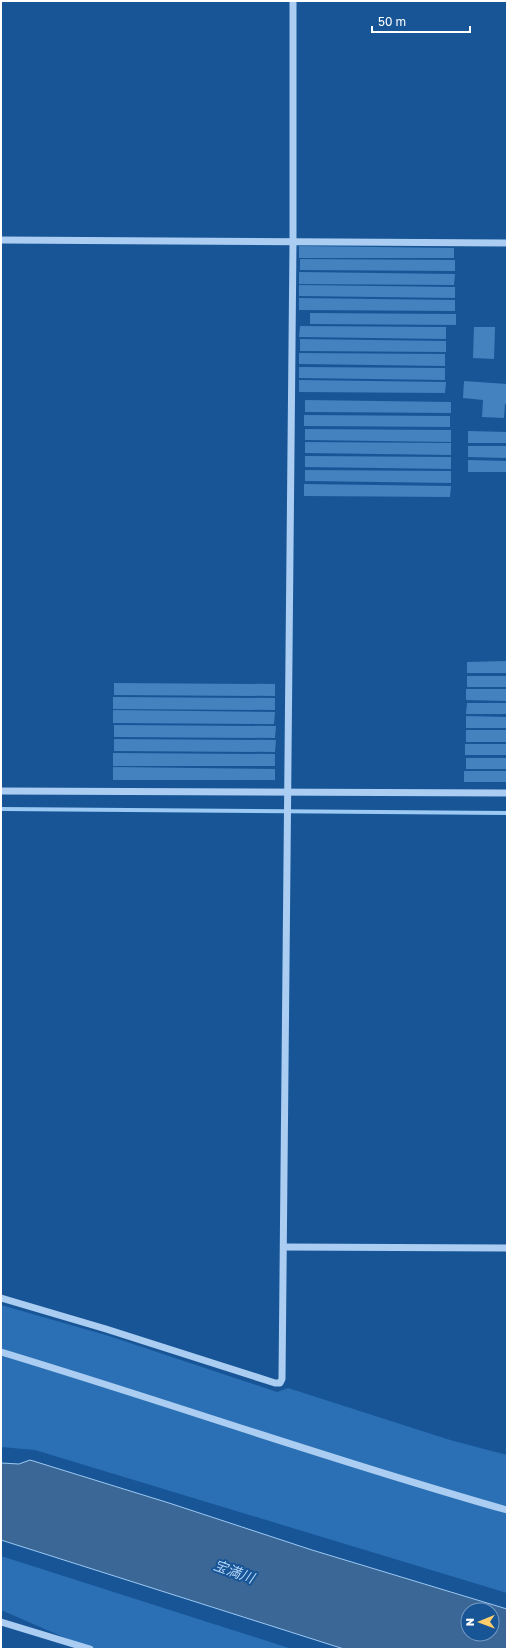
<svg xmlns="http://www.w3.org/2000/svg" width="508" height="1650" font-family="'Golos Text','Noto Sans JP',sans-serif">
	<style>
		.green { fill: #2b70b5 }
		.water { fill: #3a6796; stroke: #9cc9f4; fill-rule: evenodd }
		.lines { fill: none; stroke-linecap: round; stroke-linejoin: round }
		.stream { stroke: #9cc9f4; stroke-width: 4 }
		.building { fill: #4481bf }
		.minor { stroke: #aacdf1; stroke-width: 7 }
		.labels { text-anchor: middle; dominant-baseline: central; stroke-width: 4; stroke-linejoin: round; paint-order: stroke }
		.water-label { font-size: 14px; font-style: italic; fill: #b6d7f8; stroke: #175597 }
	</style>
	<rect width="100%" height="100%" fill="#175597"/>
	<g class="green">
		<path d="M1,1305L109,1336L277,1392L288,1388L450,1440L507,1455V1593L35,1450L1,1447Z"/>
		<path d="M1,1556L292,1649H91L1,1610Z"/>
	</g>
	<path class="water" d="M30,1460L169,1503L312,1550L507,1609V1649H344L1,1540V1463L19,1464ZM468,1610H492V1634H468Z"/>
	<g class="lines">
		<path class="stream" d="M1,809L507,813"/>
	</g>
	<g class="building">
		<path d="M299,246L454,248V258H299Z"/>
		<path d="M300,259L455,260V271L300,270Z"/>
		<path d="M299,272L455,274L454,285L299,284Z"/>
		<path d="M299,285L455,287V298L299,296Z"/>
		<path d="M299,298L455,300V311L299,310Z"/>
		<path d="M310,313L456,314V325L310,324Z"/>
		<path d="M300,326L446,327V339L299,337Z"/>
		<path d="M474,327H495L494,359L473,358Z"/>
		<path d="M300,339L446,341V352L300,351Z"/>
		<path d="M299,353L445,354V366L299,364Z"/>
		<path d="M299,367L445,368V380L299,378Z"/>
		<path d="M299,380L446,382L445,393L299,392Z"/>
		<path d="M464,381L507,384V404H505L504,418L482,417L483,400L463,398Z"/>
		<path d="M305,400L451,402V413L305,412Z"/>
		<path d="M304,415L450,416V427L304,426Z"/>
		<path d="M305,429L451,430V442L305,440Z"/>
		<path d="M468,431L507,432V443H468Z"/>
		<path d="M305,442L451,443V455L305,453Z"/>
		<path d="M468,446H507V458L468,457Z"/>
		<path d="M305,456L451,457V469L305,467Z"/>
		<path d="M468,460L507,461V472H468Z"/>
		<path d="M305,470L451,471V483L305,481Z"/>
		<path d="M304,484L451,486L450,497L304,496Z"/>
		<path d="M507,661V673H467V662Z"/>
		<rect x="467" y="676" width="40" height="11"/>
		<path d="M114,683L275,684V696L114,695Z"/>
		<path d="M466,689H507V701L466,700Z"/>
		<path d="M113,697L275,698V710L113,709Z"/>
		<path d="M467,703H507V714H466Z"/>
		<path d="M113,710L275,712L274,724L113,723Z"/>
		<path d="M466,716L507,717V728H466Z"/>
		<path d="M114,725L276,726L275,738L114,737Z"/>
		<rect x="466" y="730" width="41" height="12"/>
		<path d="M114,739L276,740L275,752L114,751Z"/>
		<rect x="465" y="744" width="42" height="11"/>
		<path d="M113,753L275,754V766H113Z"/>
		<rect x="466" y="758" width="41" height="11"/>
		<path d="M113,767L275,769V780H113Z"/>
		<rect x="464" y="771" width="43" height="11"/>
	</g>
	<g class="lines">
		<g class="minor">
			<path d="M1,240L507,243"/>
			<path d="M1,791L507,793"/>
			<path d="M284,1247L507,1248"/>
			<path d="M1,1298L106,1329L275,1383H280L282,1379L293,242V1"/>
			<path d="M1,1352C170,1403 337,1462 507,1510"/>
			<path d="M1,1622L90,1649"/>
		</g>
	</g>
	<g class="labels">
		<g class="water-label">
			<text transform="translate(234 1571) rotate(20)">宝満川</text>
		</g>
	</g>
	<rect width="508" height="1650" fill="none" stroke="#ffffff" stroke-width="4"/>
	<g transform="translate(480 1622) rotate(269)"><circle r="19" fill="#175597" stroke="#7499c1"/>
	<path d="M0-3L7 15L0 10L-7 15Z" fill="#ffcd6a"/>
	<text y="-6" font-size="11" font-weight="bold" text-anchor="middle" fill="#ffffff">N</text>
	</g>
	<path d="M372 26v6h98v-6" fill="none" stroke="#ffffff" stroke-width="2"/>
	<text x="378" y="26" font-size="12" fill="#ffffff" stroke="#175597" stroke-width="3" paint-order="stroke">50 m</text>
</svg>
